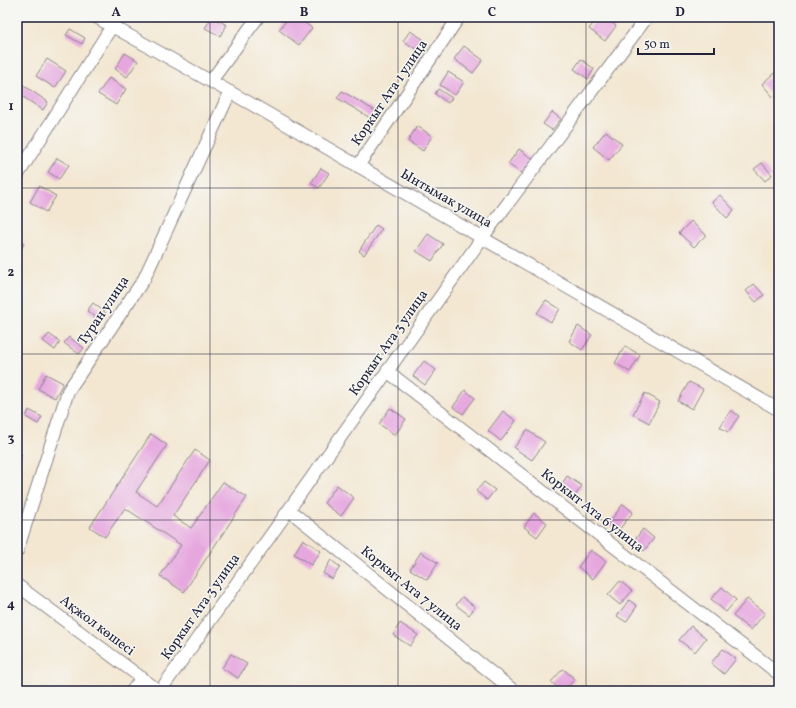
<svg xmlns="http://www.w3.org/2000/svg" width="796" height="708" font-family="Vollkorn,serif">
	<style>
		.building { fill: #e6a7df }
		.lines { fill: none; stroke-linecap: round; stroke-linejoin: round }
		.minor-casing { stroke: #8a8486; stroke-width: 14 }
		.minor { stroke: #fff; stroke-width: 12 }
		.grid { fill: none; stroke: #22223b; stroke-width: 1; stroke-opacity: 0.55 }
		.labels { text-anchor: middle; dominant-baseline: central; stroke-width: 3; stroke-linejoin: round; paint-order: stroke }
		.street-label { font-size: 14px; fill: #22223b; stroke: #f6f6f2 }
		.neatline { fill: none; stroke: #22223b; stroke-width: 1.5 }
		.grid-label { font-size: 13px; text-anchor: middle; font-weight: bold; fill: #22223b }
	</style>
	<rect width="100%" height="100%" fill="#f6f6f2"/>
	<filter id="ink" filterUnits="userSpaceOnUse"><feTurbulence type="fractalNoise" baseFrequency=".025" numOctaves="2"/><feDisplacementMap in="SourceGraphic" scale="8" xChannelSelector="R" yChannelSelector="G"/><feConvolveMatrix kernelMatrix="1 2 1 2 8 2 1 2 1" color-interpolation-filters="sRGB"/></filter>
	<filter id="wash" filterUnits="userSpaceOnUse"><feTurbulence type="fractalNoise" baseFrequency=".012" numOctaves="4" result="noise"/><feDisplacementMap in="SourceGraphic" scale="16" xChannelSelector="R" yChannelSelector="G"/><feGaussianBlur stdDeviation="0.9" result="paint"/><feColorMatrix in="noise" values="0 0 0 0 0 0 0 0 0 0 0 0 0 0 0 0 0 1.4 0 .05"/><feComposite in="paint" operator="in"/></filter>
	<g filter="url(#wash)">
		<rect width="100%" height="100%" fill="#f3e7d2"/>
		<g id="blocks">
			<g class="building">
				<path d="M212,17L227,25L220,36L205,28Z"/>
				<path d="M289,17H297L312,28L299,45L279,30Z"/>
				<path d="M598,17H604L616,26L605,41L589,29Z"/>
				<path d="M70,29L85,38L82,44L66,35Z"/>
				<path d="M410,31L423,39L416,49L403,41Z"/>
				<path d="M464,46L483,60L473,73L454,59Z"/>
				<path d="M125,53L138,61L127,77L115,69Z"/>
				<path d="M47,59L66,71L55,88L36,76Z"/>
				<path d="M581,59L594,69L588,79L574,69Z"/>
				<path d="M448,72L464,82L455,95L440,85Z"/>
				<path d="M774,73L779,79V93L774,98L762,84Z"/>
				<path d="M109,78L126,89L116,105L98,94Z"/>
				<path d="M23,85L48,102L43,110L17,93Z"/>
				<path d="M438,89L452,98L448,103L435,94Z"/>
				<path d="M342,91L377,112L372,119L337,98Z"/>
				<path d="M552,112L561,119L552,130L543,124Z"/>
				<path d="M417,126L432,136L423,151L408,141Z"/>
				<path d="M606,131L622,144L609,160L593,147Z"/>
				<path d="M519,149L533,159L522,174L508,164Z"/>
				<path d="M57,158L69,165L59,179L48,172Z"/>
				<path d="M762,163L772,175L765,181L754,169Z"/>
				<path d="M321,168L329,173L319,188L311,183Z"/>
				<path d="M39,186L56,196L46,212L30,202Z"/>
				<path d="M720,195L734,210L727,218L712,202Z"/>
				<path d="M691,221L706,235L694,247L679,233Z"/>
				<path d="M376,225L382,229L364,255L359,251Z"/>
				<path d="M428,234L443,244L432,261L416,251Z"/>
				<path d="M17,239L24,244L17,256Z"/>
				<path d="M754,284L764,295L756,302L746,291Z"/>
				<path d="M546,300L560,309L551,322L537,313Z"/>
				<path d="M93,303L106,313L100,320L87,311Z"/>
				<path d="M578,326L592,335L582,350L569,341Z"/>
				<path d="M49,334L60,342L55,350L43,341Z"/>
				<path d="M69,337L84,348L79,354L64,343Z"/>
				<path d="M625,346L640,355L630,372L615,363Z"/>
				<path d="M424,361L436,370L425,385L413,376Z"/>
				<path d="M46,374L63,383L55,398L38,389Z"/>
				<path d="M689,382L703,389L692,409L678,401Z"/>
				<path d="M465,390L475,398L463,414L453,407Z"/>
				<path d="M645,393L660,402L649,423L633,414Z"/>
				<path d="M390,408L406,419L395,435L379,424Z"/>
				<path d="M29,410L42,417L38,424L26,417Z"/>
				<path d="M731,410L739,416L728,432L720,427Z"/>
				<path d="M503,411L516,421L501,441L488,431Z"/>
				<path d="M527,430L545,442L532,460L514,448Z"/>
				<path d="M151,434L167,445L136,492L157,506L195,450L210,460L173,516L191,528L223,482L247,497L184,592L160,576L181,545L125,508L105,537L90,527Z"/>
				<path d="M17,451L22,455L17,462Z"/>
				<path d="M567,476L582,486L574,497L560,487Z"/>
				<path d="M484,482L495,490L487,500L476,491Z"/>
				<path d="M337,485L354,498L341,516L324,503Z"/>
				<path d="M623,504L633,512L618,531L608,524Z"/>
				<path d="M534,513L547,523L537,537L524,527Z"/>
				<path d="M643,529L654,538L644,551L633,542Z"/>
				<path d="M303,539L321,551L311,565L294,554Z"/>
				<path d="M591,550L606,561L593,579L578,567Z"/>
				<path d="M421,552L438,563L427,580L410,569Z"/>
				<path d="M331,560L340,567L332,579L323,573Z"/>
				<path d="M620,581L632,591L620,605L608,595Z"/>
				<path d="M722,587L736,600L726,612L711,599Z"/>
				<path d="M462,597L475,607L469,615L456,605Z"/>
				<path d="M747,599L765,613L751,630L733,616Z"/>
				<path d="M629,600L637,606L626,622L617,616Z"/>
				<path d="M400,623L418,635L410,646L393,635Z"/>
				<path d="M691,626L706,638L695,652L679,640Z"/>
				<path d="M723,649L736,659L724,674L711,663Z"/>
				<path d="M231,654L247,664L238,678L222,668Z"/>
				<path d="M563,669L575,679L564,691H562L551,682Z"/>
			</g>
		</g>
	</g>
	<g filter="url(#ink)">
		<use href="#blocks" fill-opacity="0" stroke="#8a8486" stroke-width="1"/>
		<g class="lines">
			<g class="minor-casing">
				<g id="minor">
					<path d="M96,17L253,105L779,410"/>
					<path d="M211,81L258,17"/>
					<path d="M358,166L459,17"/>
					<path d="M17,176L112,26"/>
					<path d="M387,371L779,674"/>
					<path d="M289,510L514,691"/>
					<path d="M17,551L68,391L144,279L230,92"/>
					<path d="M17,585L159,691"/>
					<path d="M132,691L142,678"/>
					<path d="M160,691L482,238L647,17"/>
				</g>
			</g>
			<use href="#minor" class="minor"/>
		</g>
	</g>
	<path class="grid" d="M210,17V691M398,17V691M586,17V691M17,188H779M17,354H779M17,520H779"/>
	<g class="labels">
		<g class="street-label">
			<text transform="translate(390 93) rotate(-56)">Коркыт Ата 1 улица</text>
			<text transform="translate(446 199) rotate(30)">Ынтымак улица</text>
			<text transform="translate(104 311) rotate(-56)">Туран улица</text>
			<text transform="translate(389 343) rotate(-55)">Коркыт Ата 3 улица</text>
			<text transform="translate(592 511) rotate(38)">Коркыт Ата 6 улица</text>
			<text transform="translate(411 589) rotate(39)">Коркыт Ата 7 улица</text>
			<text transform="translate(201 607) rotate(-55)">Коркыт Ата 3 улица</text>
			<text transform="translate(97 626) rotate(37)">Ақжол көшесі</text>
		</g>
	</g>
	<rect width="796" height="708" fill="none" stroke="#f6f6f2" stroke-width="44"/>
	<path d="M638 48v6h76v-6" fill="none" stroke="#22223b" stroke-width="2"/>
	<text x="644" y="48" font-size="12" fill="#22223b" stroke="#f6f6f2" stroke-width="3" paint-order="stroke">50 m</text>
	<rect x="22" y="22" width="752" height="664" class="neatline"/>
	<g class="grid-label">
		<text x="116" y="16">A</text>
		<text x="304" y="16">B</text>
		<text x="492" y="16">C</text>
		<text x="680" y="16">D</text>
		<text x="11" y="110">1</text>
		<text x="11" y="276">2</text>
		<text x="11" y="442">3</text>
		<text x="11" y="608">4</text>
	</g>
</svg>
